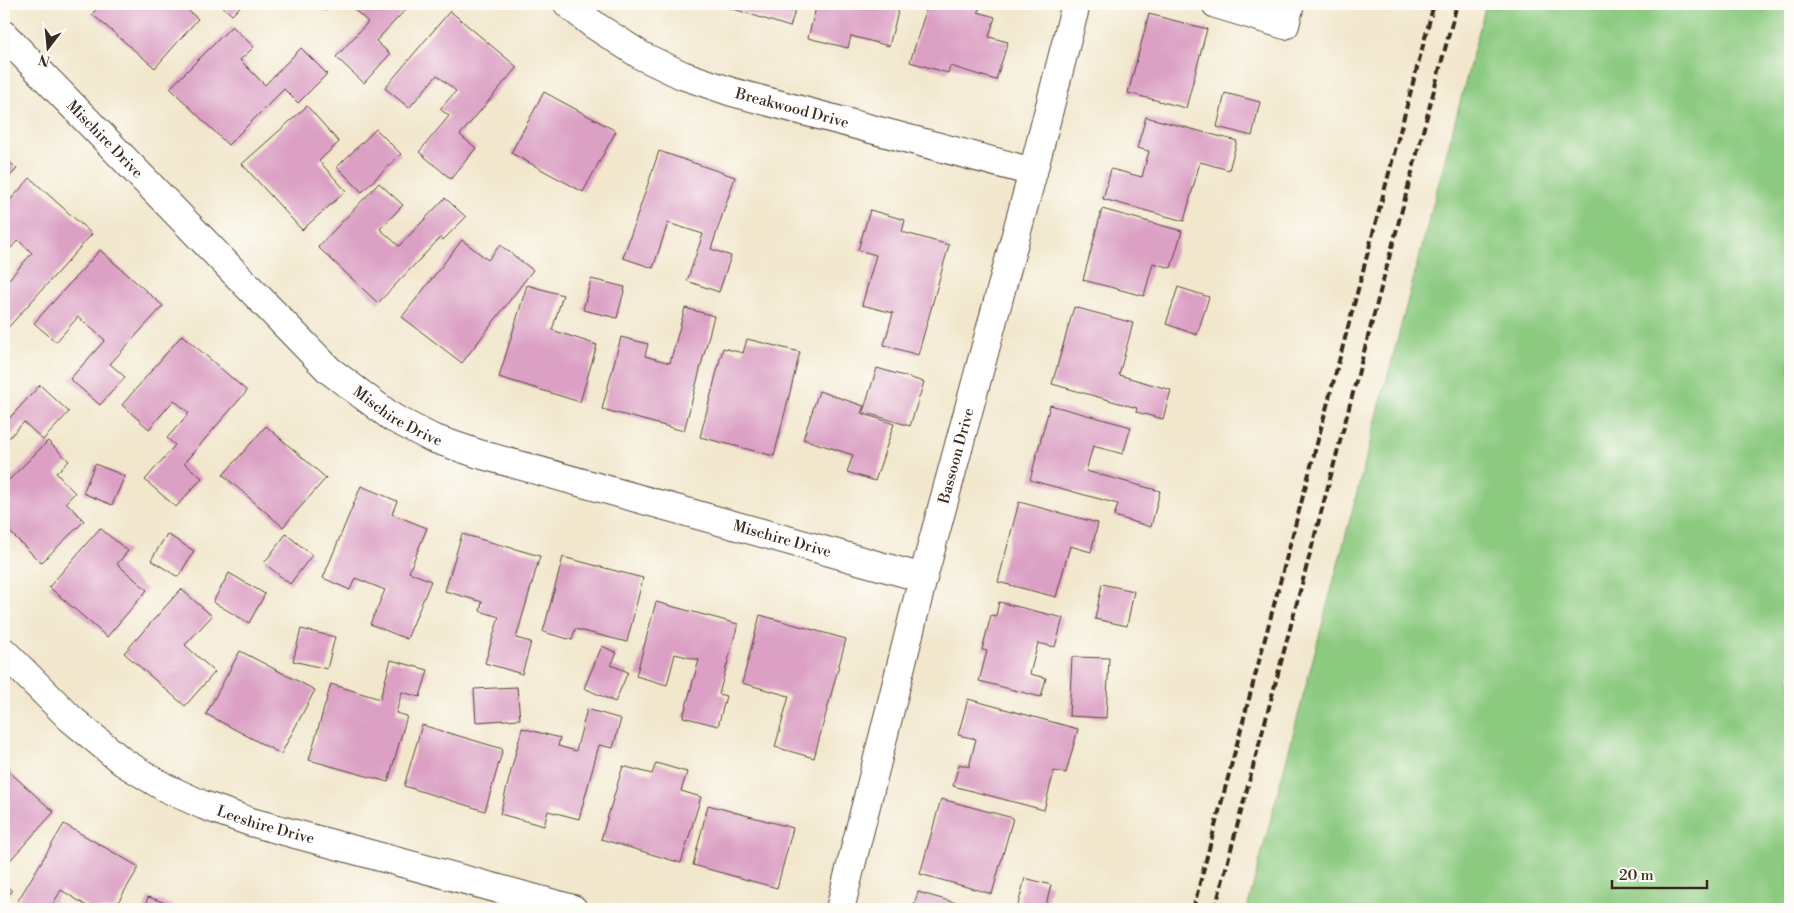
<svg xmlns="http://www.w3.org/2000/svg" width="1794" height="913" font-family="'Libre Bodoni',serif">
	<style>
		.green { fill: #8cca80; stroke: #647a4f }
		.building { fill: #dba0c4 }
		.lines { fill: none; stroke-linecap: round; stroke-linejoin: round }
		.minor-casing { stroke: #564638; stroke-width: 30 }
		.minor { stroke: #fff; stroke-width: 28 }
		.rail { stroke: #3b2a1e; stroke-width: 4; stroke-dasharray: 8 4; stroke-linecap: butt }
		.labels { text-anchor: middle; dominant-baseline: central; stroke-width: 4; stroke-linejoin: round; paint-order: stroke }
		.street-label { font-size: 15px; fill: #3b2a1e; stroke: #fdfcf7 }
	</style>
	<rect width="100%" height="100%" fill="#fdfcf7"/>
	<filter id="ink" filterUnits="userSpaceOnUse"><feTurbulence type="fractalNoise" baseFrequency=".02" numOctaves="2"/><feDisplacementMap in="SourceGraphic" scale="10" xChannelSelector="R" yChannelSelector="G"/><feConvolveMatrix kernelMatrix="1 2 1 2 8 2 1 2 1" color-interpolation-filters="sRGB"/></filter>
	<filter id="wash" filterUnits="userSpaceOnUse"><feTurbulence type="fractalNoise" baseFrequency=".0096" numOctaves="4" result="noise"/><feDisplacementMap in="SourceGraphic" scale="20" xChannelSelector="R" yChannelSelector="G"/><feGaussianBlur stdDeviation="1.12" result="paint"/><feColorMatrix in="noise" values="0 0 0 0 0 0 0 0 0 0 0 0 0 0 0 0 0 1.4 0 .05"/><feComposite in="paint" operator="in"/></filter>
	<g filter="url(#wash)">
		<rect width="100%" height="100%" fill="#f2e7cd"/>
		<path class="green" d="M1486,4H1790V909H1247Z"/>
		<g id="blocks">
			<g class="building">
				<path d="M101,4H181L198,19L155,68L92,14Z"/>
				<path d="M220,4H243L232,15Z"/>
				<path d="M316,4H332L325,11Z"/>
				<path d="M348,4H411L376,41L390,54L364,83L336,57L368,22Z"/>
				<path d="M718,4H797L790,27Z"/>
				<path d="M817,4H900L889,46L851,36L848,48L808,38Z"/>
				<path d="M928,4H935L948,8L950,4H981L978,12L995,17L989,37L1008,42L996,80L950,66L948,73L910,62Z"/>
				<path d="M450,11L517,67L460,135L476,148L451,179L419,152L449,116L440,109L456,91L437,75L409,108L385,88Z"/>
				<path d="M1149,14L1207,29L1186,108L1128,93Z"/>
				<path d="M232,26L254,47L240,60L265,85L301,48L327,74L298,103L284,89L228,145L170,88Z"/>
				<path d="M544,92L616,131L583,192L511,153Z"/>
				<path d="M1225,93L1260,102L1252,136L1217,127Z"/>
				<path d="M307,106L339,142L319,161L346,191L302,230L242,164Z"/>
				<path d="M1146,117L1237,141L1229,170L1200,162L1184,221L1103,199L1111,169L1142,177L1149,151L1137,148Z"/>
				<path d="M376,129L401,154L362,192L337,167Z"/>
				<path d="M659,151L735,177L711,249L731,256L719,292L687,281L703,234L668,223L653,268L623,258Z"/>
				<path d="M4,156L17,169L4,182Z"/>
				<path d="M30,178L92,234L5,331L4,330V285L32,253L18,240L4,256V207Z"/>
				<path d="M379,183L403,205L380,229L399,246L445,198L466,217L443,240L440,238L378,303L318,247Z"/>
				<path d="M1102,209L1182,231L1171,268L1153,263L1144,296L1083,280Z"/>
				<path d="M870,210L905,220L902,232L949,245L918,355L884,345L893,313L862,305L876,255L858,250Z"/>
				<path d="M462,240L488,260L500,245L533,270L462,363L402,317Z"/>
				<path d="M100,250L163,306L110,364L125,377L100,405L70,379L105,340L78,317L56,342L34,323Z"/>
				<path d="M591,279L625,287L617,318L583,310Z"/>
				<path d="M527,285L563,295L552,330L597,345L580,402L499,377Z"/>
				<path d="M1178,287L1209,297L1197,335L1166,324Z"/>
				<path d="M1074,307L1133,323L1119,375L1171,390L1163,419L1136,412L1137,408L1052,384Z"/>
				<path d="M685,308L714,316L684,431L602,409L621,337L648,344L645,356L670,363Z"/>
				<path d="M182,335L247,391L184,463L202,478L176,507L145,480L175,445L167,438L189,413L174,400L149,429L122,405Z"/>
				<path d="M747,339L800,352L774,456L700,437L723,348L743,353Z"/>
				<path d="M877,368L924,382L910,426L863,412Z"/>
				<path d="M40,385L69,412L43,440L24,422L4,443L6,444L4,447V424Z"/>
				<path d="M819,391L864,406L861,413L894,424L875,481L847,472L853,455L803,439Z"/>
				<path d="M1050,405L1131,427L1123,454L1093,446L1086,471L1160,491L1151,527L1114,516L1118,504L1030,480Z"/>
				<path d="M266,426L326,478L283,527L223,475Z"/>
				<path d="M48,441L69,461L56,473L75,493L66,502L84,521L41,563L4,526V485Z"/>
				<path d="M95,464L125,476L112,505L83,493Z"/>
				<path d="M361,486L397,501L392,514L427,528L409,572L431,581L407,639L370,624L385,590L355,578L350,590L323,578Z"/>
				<path d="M1019,502L1098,523L1091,552L1070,546L1056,597L998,582Z"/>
				<path d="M100,528L128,551L117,564L147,590L107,637L49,587Z"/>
				<path d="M167,534L194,551L178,577L151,560Z"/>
				<path d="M286,534L312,555L290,584L264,563Z"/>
				<path d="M462,534L540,556L516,638L531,642L522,674L485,663L499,617L480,611L482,602L445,591Z"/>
				<path d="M563,557L643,578L627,642L575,629L572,640L543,632Z"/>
				<path d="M229,573L265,594L249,623L213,602Z"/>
				<path d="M1102,584L1134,591L1127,626L1095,619Z"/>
				<path d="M181,589L212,616L185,645L215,672L185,706L124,653Z"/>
				<path d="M656,602L738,624L719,694L726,696L718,726L683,717L699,660L675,654L667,685L636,676Z"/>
				<path d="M999,602L1063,618L1055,647L1038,643L1030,674L1046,678L1041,697L979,681L987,651L982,650L991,615L996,616Z"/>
				<path d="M760,615L846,639L814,758L775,747L789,696L742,683Z"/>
				<path d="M301,629L335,637L327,669L293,661Z"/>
				<path d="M602,646L617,653L611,665L628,672L615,702L584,688Z"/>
				<path d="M240,651L315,690L281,754L206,714Z"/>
				<path d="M1072,657L1109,658L1106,718L1069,716Z"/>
				<path d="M391,660L428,670L420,697L402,692L396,713L407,716L388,782L309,760L331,684L380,699Z"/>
				<path d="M517,687L520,719L476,722L474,689Z"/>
				<path d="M968,699L1078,729L1066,773L1054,771L1044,810L953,786L959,764L969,767L976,739L958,735Z"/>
				<path d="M587,709L621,719L613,748L599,745L579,819L548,811L544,826L500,814L522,728L560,738L558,746L576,751Z"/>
				<path d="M422,725L503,749L485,811L404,786Z"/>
				<path d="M656,763L687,772L681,791L701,797L681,863L601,839L623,766L652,774Z"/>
				<path d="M4,767L54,812L4,867Z"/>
				<path d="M941,799L1013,818L992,894L920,874Z"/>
				<path d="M708,805L793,828L777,888L693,865Z"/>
				<path d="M64,824L139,867L114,909H85L87,906L61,890L50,909H24L16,904Z"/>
				<path d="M1025,878L1051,885L1045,909H1017Z"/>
				<path d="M4,883L12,891L4,900Z"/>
				<path d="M918,892L977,909H913Z"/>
				<path d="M148,897L184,909H144Z"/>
			</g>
		</g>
	</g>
	<g filter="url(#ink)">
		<use href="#blocks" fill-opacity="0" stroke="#564638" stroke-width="1"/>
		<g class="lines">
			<g class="minor-casing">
				<g id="minor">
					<path id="s1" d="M568,4L594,25L642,56L682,75L732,92L1033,172"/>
					<path d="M1216,4L1285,25L1290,4"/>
					<path id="s2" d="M4,35L329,370L393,418L432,438L479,454L923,578"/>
					<path id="s3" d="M4,652L70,718L123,762L164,787L203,805L251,822L573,909"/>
					<path id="s4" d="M840,909L923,578L1033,172L1076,4"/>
				</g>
			</g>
			<use href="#minor" class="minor"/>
			<g class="rail">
				<path d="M1193,909L1434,4"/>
				<path d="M1215,909L1457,4"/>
			</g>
		</g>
	</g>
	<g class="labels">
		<g class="street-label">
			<text stroke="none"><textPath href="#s1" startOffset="250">Breakwood Drive</textPath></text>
			<text stroke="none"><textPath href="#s2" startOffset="145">Mischire Drive</textPath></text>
			<text stroke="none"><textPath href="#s2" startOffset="550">Mischire Drive</textPath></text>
			<text stroke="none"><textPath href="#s4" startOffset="468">Bassoon Drive</textPath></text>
			<text stroke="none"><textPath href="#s2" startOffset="955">Mischire Drive</textPath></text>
			<text stroke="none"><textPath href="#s3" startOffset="319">Leeshire Drive</textPath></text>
		</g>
	</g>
	<rect width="1794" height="913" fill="none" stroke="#fdfcf7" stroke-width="20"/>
	<g transform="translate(48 48) rotate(196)" stroke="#fdfcf7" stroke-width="4" paint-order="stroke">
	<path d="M0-4L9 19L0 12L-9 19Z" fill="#3b2a1e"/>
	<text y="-8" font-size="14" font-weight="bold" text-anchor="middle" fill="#3b2a1e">N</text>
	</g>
	<path d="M1612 880v8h95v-8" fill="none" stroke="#3b2a1e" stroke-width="2.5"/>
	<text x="1619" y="880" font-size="15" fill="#3b2a1e" stroke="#fdfcf7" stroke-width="4" paint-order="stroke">20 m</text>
</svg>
